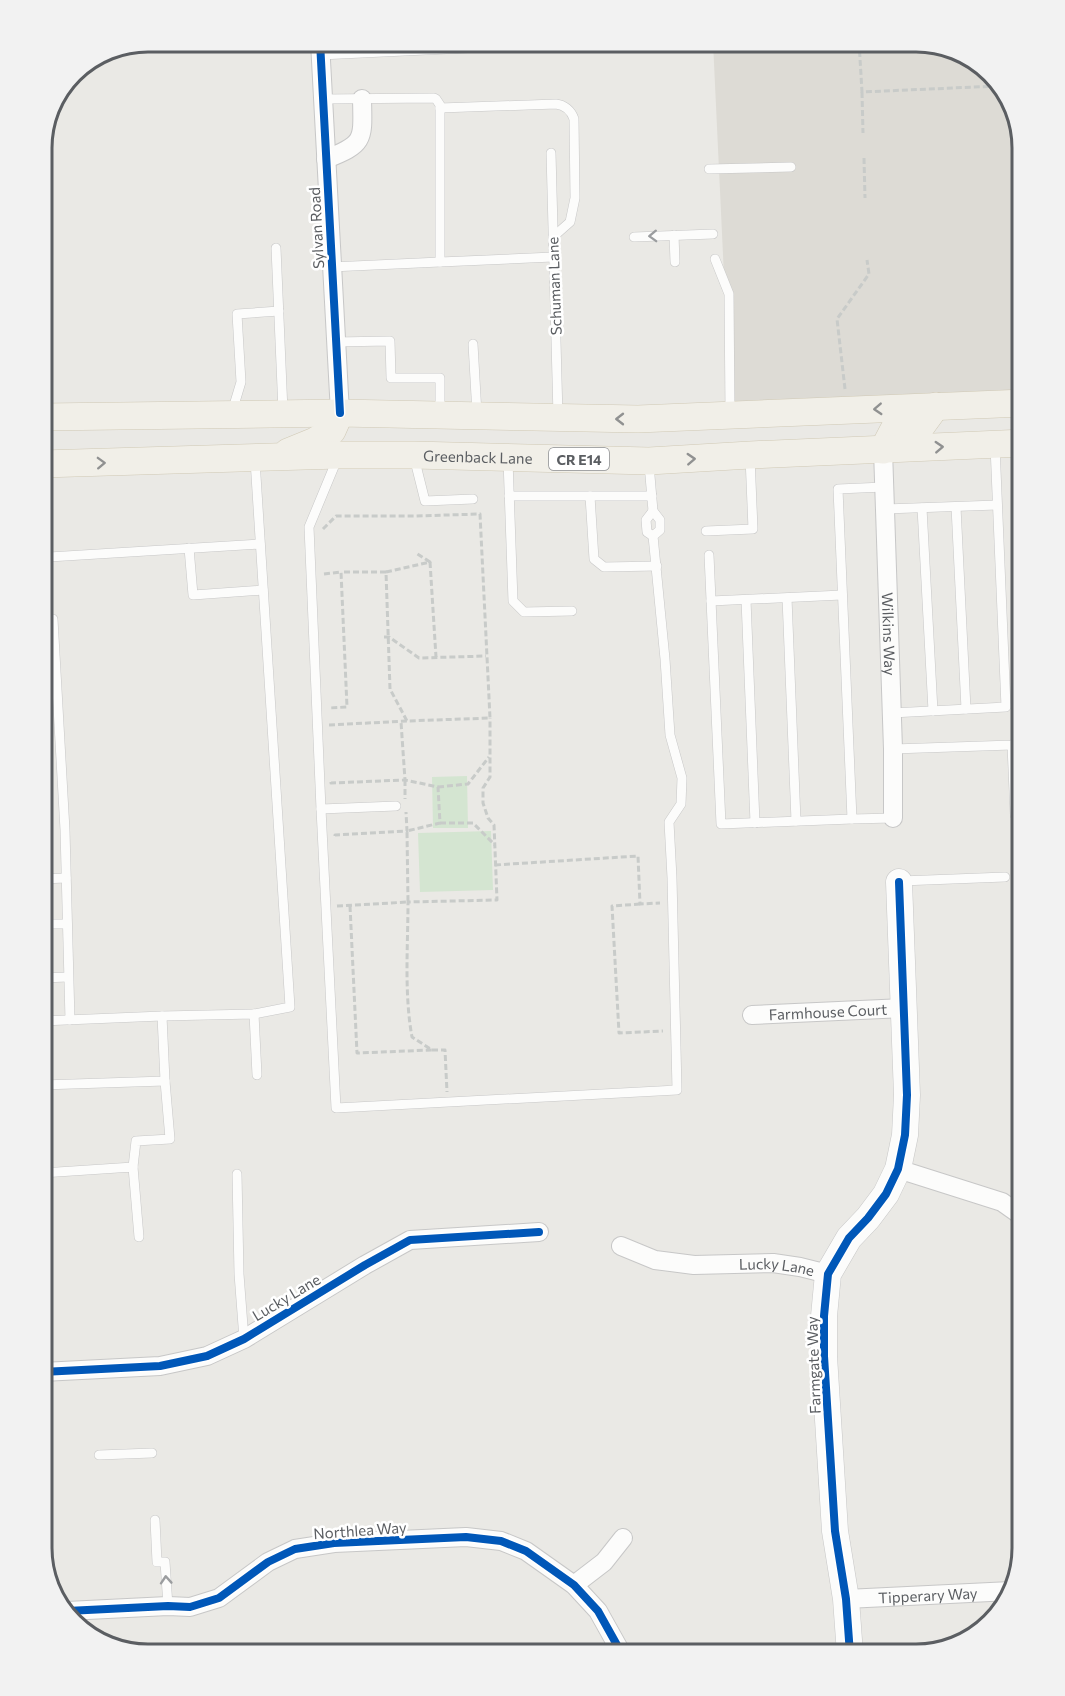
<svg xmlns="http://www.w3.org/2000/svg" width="1065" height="1696" font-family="Commissioner,sans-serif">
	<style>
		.education { fill: #dddbd5 }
		.green { fill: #d4e5d1 }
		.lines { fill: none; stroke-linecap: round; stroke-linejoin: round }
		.lane-casing { stroke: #c7c7c7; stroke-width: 10 }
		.street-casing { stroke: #c7c7c7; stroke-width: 20 }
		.secondary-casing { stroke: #c7c7c7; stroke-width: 27 }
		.primary-casing { stroke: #d0c9b5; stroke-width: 28 }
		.path { stroke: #c8cbc9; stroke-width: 3; stroke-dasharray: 6 3; stroke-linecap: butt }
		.lane { stroke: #fcfcfb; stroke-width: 9 }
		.street { stroke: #fcfcfb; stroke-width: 18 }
		.secondary { stroke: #fcfcfb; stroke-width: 26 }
		.primary { stroke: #f1efe8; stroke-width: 27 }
		.cycleway-casing { stroke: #fff; stroke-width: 11 }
		.cycleway { stroke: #0057b8; stroke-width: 8 }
		.oneway { stroke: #9b9d9f }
		.oneway2 { stroke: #909191 }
		.labels { text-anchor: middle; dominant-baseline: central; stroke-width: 5; stroke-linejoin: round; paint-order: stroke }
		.shield { fill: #fff; stroke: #8c8e91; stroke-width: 1.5 }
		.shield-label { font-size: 14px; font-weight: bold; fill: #5b5e62 }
		.street-label { font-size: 15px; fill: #5b5e62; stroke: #fff }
		.rim { fill: none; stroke: #5b5e62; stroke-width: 3 }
	</style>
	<rect width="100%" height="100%" fill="#eae9e5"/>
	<path class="education" d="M713,42H924L976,60L1012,101L1023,149V391L730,403Z"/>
	<g class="green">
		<path d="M467,776L468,828H433L432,777Z"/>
		<path d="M491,831L493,890L420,892L418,833Z"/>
	</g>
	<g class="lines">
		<g class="lane-casing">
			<g id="lane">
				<path d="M320,55L596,42"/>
				<path d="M323,99L434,98L436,99L440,105V262L331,267"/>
				<path d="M440,108L556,104C564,105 571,110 574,119L575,198L570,222L553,237"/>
				<path d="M551,153L558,416"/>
				<path d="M709,169L791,167"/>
				<path d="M674,235L675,262"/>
				<path d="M634,237L713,234"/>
				<path d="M276,248L283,411"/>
				<path d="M715,259L729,294L730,413"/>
				<path d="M440,262L553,257"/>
				<path d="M335,342L390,341L391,378H440V413"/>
				<path d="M473,344L477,414"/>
				<path d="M42,350L46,414"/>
				<path d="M232,412L241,382L237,314L279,311"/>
				<path d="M338,457L309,527L321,809L336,1108L677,1090L672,878L669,822L681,804L682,778L670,735L665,659L653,536L660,530V520L653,511L649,464"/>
				<path d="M414,457L425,501L473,499"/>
				<path d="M508,460L513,601L524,612L572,611"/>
				<path d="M509,496H652"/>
				<path d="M590,496L594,559L604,567L657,566"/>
				<path d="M956,507L966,709"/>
				<path d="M922,508L933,711"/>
				<path d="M885,509L997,505"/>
				<path d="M653,511L646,520L647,532L653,536"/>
				<path d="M706,531L753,529L750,457"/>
				<path d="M189,548L193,595L263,590"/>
				<path d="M709,555L721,824L852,819L838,489L884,487"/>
				<path d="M49,557L260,544"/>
				<path d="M787,598L796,821"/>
				<path d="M746,600L755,823"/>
				<path d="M711,601L842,595"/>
				<path d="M53,619L65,830L70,1020"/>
				<path d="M892,713L1006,707L995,446"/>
				<path d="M1012,745L1015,815"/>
				<path d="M893,749L1012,745L1023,737"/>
				<path d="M321,809L396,806"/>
				<path d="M852,819L893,818"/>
				<path d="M42,879L66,878"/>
				<path d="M901,881L1005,877"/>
				<path d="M42,924H67"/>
				<path d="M42,978L68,977"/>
				<path d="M254,1014L290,1007L255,460"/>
				<path d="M42,1021L162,1016L254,1014L257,1075"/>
				<path d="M42,1085L165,1081L162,1016"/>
				<path d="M133,1167L136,1141L170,1139L165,1081"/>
				<path d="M42,1173L133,1167L139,1237"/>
				<path d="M237,1174L239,1274L244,1339"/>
				<path d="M99,1455L152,1453"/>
				<path d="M155,1520L157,1562H165L168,1606"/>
			</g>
		</g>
		<g class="street-casing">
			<g id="street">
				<path d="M320,42L340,413"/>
				<path d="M326,159C365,144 363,140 362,99"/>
				<path id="s1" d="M883,450L893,749V818"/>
				<path id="s2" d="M752,1015L904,1008"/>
				<path d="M898,1169L1002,1202L1019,1214L1023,1224"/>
				<path id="s3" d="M621,1246L655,1260L694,1265L773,1263L800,1267L828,1274"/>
				<path d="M42,1372L160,1366L207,1356L244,1339L365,1265L410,1240L539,1232"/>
				<path d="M574,1585L604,1562L623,1538"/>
				<path id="s4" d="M846,1599L1011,1591"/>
				<path d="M67,1611L168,1606L190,1607L219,1598L268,1562L295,1549L334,1543L466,1537L501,1541L526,1551L574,1585L598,1611L622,1654"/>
			</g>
		</g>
		<g class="secondary-casing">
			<path id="secondary" d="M850,1654L846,1599L835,1531L824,1356V1316L828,1274L849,1238L868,1218L886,1194L898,1169L905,1135L907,1095L899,882"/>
		</g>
		<g class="primary-casing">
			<g id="primary">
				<path d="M42,417L340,413L638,419L1023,403"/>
				<path d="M883,450L894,429L920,428L936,406"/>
				<path d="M288,452L315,441L332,431L340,413"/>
				<path id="s5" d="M42,464L339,455H414L649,461L750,455L1023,443"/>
			</g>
		</g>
		<g class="path">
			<path d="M859,42L862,92L998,86"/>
			<path d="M862,92L863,133"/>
			<path d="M864,158L865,198"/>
			<path d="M845,389L837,319L869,274L867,260"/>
			<path d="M323,529L336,516H415L480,514L490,718L407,721L390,689L386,572H341"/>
			<path d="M430,562L436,657"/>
			<path d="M386,572L430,562L416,553"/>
			<path d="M324,574L341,572L347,707L329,708"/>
			<path d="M384,637H389L419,658L486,656"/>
			<path d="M329,725L407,721"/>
			<path d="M405,780V799"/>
			<path d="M331,782V783L405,780L401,722"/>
			<path d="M438,787L468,784L489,757"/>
			<path d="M440,823H473L495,845"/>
			<path d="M335,836V835L407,831L406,812"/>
			<path d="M495,865L638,856L640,904L660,903"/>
			<path d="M640,904L612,906L619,1033L663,1031"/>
			<path d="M337,906L408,902L407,831L440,823L438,787L405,780"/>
			<path d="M350,906L357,1053L432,1050L412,1037C404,993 408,946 408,902L497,900L494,825L488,818L483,803V788L490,777V718"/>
			<path d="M432,1050H445L447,1092"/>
		</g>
		<use href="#lane" class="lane"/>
		<use href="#street" class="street"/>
		<use href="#secondary" class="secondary"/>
		<use href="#primary" class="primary"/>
		<g class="cycleway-casing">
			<g id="cycleway">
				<path d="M320,42L340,413"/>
				<path d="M42,1372L160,1366L207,1356L244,1339L365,1265L410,1240L539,1232"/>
				<path d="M67,1611L168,1606L190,1607L219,1598L268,1562L295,1549L334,1543L466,1537L501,1541L526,1551L574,1585L598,1611L622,1654"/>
				<path d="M850,1654L846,1599L835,1531L824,1356V1316L828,1274L849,1238L868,1218L886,1194L898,1169L905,1135L907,1095L899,882"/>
			</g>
		</g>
		<use href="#cycleway" class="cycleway"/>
	</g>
	<defs><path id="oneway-chevron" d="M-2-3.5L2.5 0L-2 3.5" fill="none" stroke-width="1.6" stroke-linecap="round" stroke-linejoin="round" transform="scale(1.5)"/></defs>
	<g class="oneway">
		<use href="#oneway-chevron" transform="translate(653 236) rotate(178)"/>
		<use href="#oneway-chevron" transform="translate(166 1580) rotate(-94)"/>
	</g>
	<g class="oneway2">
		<use href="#oneway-chevron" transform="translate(878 409) rotate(177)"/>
		<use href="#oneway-chevron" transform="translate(620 419) rotate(-180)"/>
		<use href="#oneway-chevron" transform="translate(939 447) rotate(-3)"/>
		<use href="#oneway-chevron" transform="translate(691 459) rotate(-3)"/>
		<use href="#oneway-chevron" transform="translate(101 463) rotate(-2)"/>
	</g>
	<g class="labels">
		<rect class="shield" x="549" y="448" width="60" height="22" rx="4.5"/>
		<g class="shield-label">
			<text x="579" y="459">CR E14</text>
		</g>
		<g class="street-label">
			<text transform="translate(316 228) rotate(-93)">Sylvan Road</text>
			<text transform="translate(554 286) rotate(-92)">Schuman Lane</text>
			<text stroke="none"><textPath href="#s5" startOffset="436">Greenback Lane</textPath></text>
			<text stroke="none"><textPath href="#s1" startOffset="184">Wilkins Way</textPath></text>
			<text stroke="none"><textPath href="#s2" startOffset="76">Farmhouse Court</textPath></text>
			<text stroke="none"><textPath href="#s3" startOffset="159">Lucky Lane</textPath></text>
			<text transform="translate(286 1297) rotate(-31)">Lucky Lane</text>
			<text transform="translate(813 1365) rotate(-92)">Farmgate Way</text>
			<text transform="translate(360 1530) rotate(-4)">Northlea Way</text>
			<text stroke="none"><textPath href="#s4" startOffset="82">Tipperary Way</textPath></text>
		</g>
	</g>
	<path d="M0 0H1065V1696H0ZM148 52H916A96 96 0 0 1 1012 148V1548A96 96 0 0 1 916 1644H148A96 96 0 0 1 52 1548V148A96 96 0 0 1 148 52Z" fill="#f2f2f2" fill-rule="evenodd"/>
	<path class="rim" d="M148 52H916A96 96 0 0 1 1012 148V1548A96 96 0 0 1 916 1644H148A96 96 0 0 1 52 1548V148A96 96 0 0 1 148 52Z"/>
</svg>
